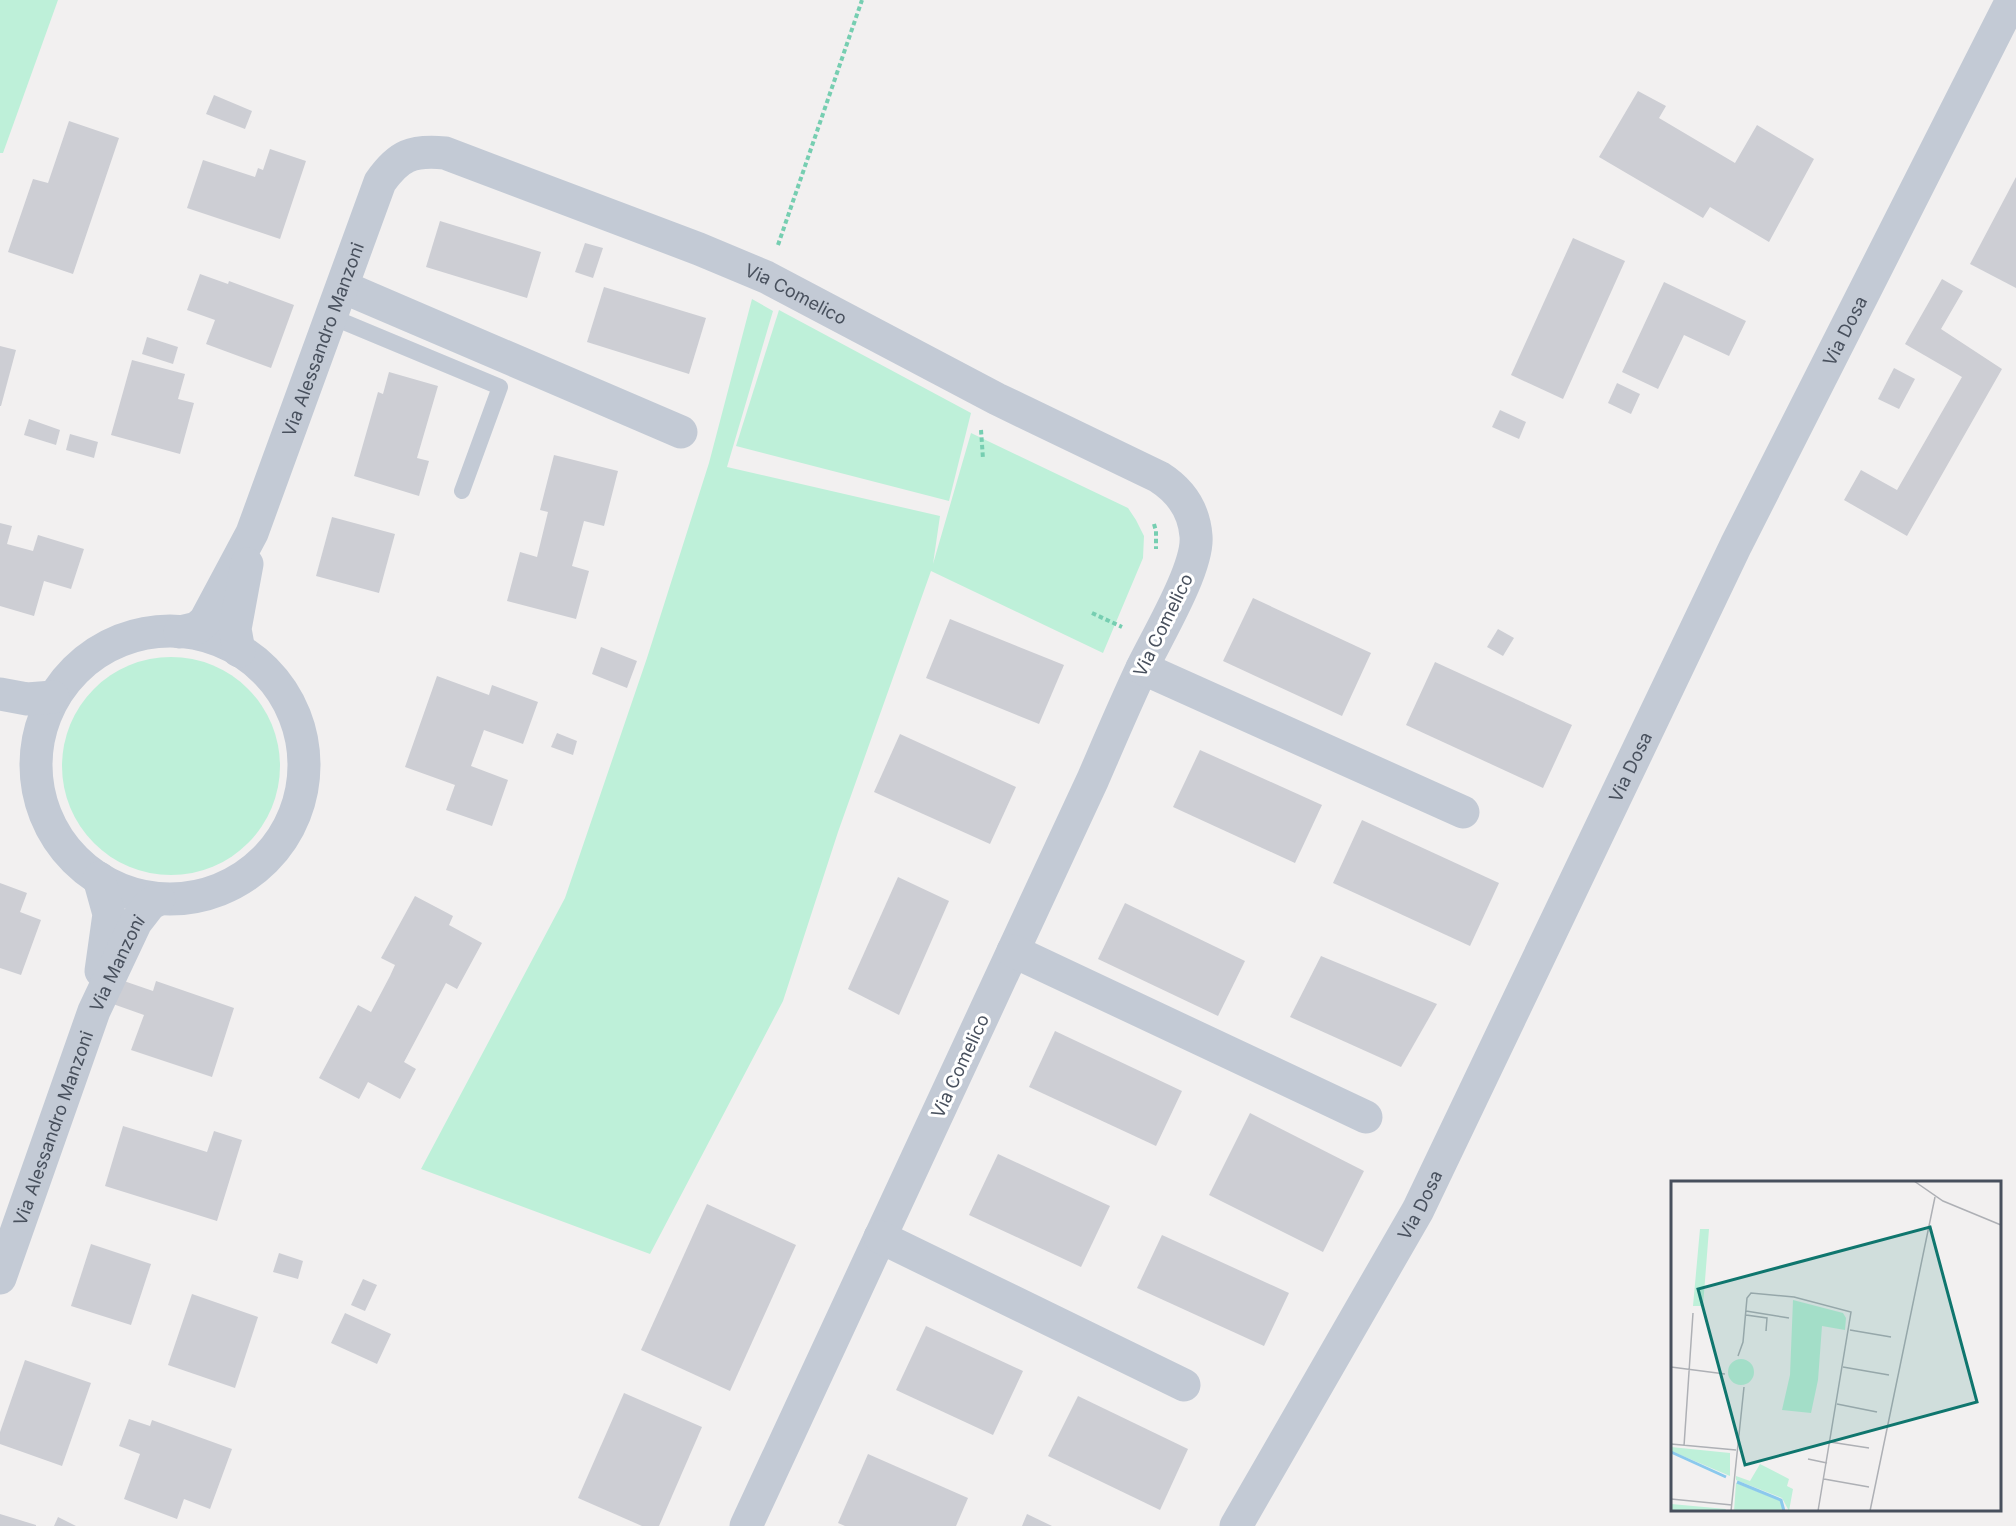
<svg xmlns="http://www.w3.org/2000/svg" width="2016" height="1526" font-family="Inter,sans-serif">
	<style>
		.green { fill: #bef0d9 }
		.building { fill: #cdced4 }
		.lines { fill: none; stroke-linecap: round; stroke-linejoin: round }
		.path { stroke: #76ceb1; stroke-width: 4; stroke-dasharray: 4.5 3; stroke-linecap: butt }
		.lane { stroke: #c3cad5; stroke-width: 16 }
		.street { stroke: #c3cad5; stroke-width: 33 }
		.labels { text-anchor: middle; dominant-baseline: central; stroke-width: 6; stroke-linejoin: round; paint-order: stroke }
		.street-label { font-size: 18px; fill: #48505d; stroke: #fff }
		.inset-river { fill: none; stroke: #8bc9ed; stroke-width: 3 }
		.inset-road { fill: none; stroke: #aeb0b5; stroke-width: 1.5 }
		.view { fill: #0f766e; fill-opacity: 0.15; stroke: #0f766e; stroke-width: 3 }
		.inset-edge { fill: none; stroke: #48505d; stroke-width: 3 }
	</style>
	<rect width="100%" height="100%" fill="#f2f0f0"/>
	<g class="green">
		<path d="M0,0H58L3,153H0Z"/>
		<path d="M752,299L773,311L727,467L940,516L933,564L971,433L1128,508L1136,520L1144,536L1143,558L1103,653L931,571L838,832L783,1001L650,1254L421,1169L565,898L647,658L709,463Z"/>
		<path d="M779,310L971,413L949,501L736,446Z"/>
		<circle cx="171" cy="766" r="109"/>
	</g>
	<g class="building">
		<path d="M1638,91L1666,106L1659,118L1735,163L1757,125L1814,159L1769,242L1710,207L1703,218L1599,157Z"/>
		<path d="M214,95L252,111L245,129L206,114Z"/>
		<path d="M69,121L119,138L73,274L8,252L33,179L48,183Z"/>
		<path d="M270,149L306,161L280,239L187,208L203,160L255,177L258,168L263,170Z"/>
		<path d="M2016,177V288L1970,264Z"/>
		<path d="M440,221L541,252L527,298L426,267Z"/>
		<path d="M1573,238L1625,261L1563,399L1511,375Z"/>
		<path d="M585,243L603,248L593,278L575,272Z"/>
		<path d="M200,274L228,284L229,281L294,305L271,368L206,344L215,320L187,310Z"/>
		<path d="M1942,279L1963,291L1941,329L2002,369L1907,536L1844,500L1861,470L1897,490L1962,377L1905,344Z"/>
		<path d="M1664,282L1746,321L1729,356L1684,335L1658,389L1622,372Z"/>
		<path d="M604,287L706,318L689,374L587,342Z"/>
		<path d="M147,337L178,347L173,364L142,354Z"/>
		<path d="M0,346L16,350L1,406H0Z"/>
		<path d="M132,360L185,374L178,399L194,403L180,454L111,435Z"/>
		<path d="M1894,368L1915,379L1899,409L1878,399Z"/>
		<path d="M389,372L438,386L417,458L429,461L419,496L354,476L378,392L383,394Z"/>
		<path d="M1617,383L1640,394L1631,414L1608,403Z"/>
		<path d="M1500,410L1526,422L1519,439L1492,427Z"/>
		<path d="M29,419L60,430L56,445L24,435Z"/>
		<path d="M70,434L98,442L94,458L66,450Z"/>
		<path d="M554,455L618,471L604,526L584,521L572,566L589,571L576,619L507,601L520,552L537,557L548,512L540,510Z"/>
		<path d="M332,517L395,534L379,593L316,576Z"/>
		<path d="M0,523L12,526L7,544L33,551L38,535L84,549L71,589L44,581L34,616L0,606Z"/>
		<path d="M1253,598L1371,653L1342,716L1223,661Z"/>
		<path d="M950,619L1064,665L1039,724L926,678Z"/>
		<path d="M1498,629L1514,638L1503,656L1487,647Z"/>
		<path d="M601,647L637,661L627,688L592,674Z"/>
		<path d="M1435,662L1572,725L1543,788L1406,725Z"/>
		<path d="M437,676L489,695L492,685L538,702L523,744L484,730L471,766L508,780L492,826L446,810L455,785L405,767Z"/>
		<path d="M557,733L577,741L573,755L551,747Z"/>
		<path d="M900,734L1016,787L990,844L874,792Z"/>
		<path d="M1200,750L1322,805L1295,863L1173,807Z"/>
		<path d="M1362,820L1499,883L1470,946L1333,883Z"/>
		<path d="M898,877L949,901L899,1015L848,989Z"/>
		<path d="M0,883L27,893L20,912L41,920L21,975L0,968Z"/>
		<path d="M415,896L453,916L449,925L482,943L457,989L446,983L404,1062L416,1069L400,1099L368,1082L359,1099L319,1078L358,1005L371,1012L390,976L395,965L381,958Z"/>
		<path d="M1125,903L1245,961L1218,1016L1098,959Z"/>
		<path d="M1321,956L1437,1004L1401,1067L1290,1017Z"/>
		<path d="M121,980L153,991L156,981L234,1008L212,1077L131,1050L144,1015L113,1004Z"/>
		<path d="M1055,1031L1182,1091L1156,1146L1029,1087Z"/>
		<path d="M1250,1113L1364,1171L1323,1252L1209,1195Z"/>
		<path d="M123,1126L207,1152L214,1131L242,1140L217,1221L105,1186Z"/>
		<path d="M998,1154L1110,1206L1081,1267L969,1215Z"/>
		<path d="M707,1204L796,1245L730,1391L641,1350Z"/>
		<path d="M1162,1235L1289,1293L1264,1346L1137,1288Z"/>
		<path d="M91,1244L151,1264L131,1325L71,1306Z"/>
		<path d="M279,1253L303,1261L298,1279L273,1272Z"/>
		<path d="M363,1279L377,1285L365,1311L351,1305Z"/>
		<path d="M192,1294L258,1317L235,1388L168,1365Z"/>
		<path d="M345,1313L391,1334L377,1364L331,1343Z"/>
		<path d="M926,1326L1023,1371L993,1435L896,1390Z"/>
		<path d="M25,1360L91,1383L62,1466L0,1444V1432Z"/>
		<path d="M624,1393L702,1427L659,1526H642L578,1498Z"/>
		<path d="M1078,1396L1188,1449L1160,1510L1048,1456Z"/>
		<path d="M129,1419L150,1426L152,1420L232,1449L210,1509L184,1499L177,1519L124,1499L140,1454L119,1446Z"/>
		<path d="M868,1454L968,1498L956,1526H845L838,1523Z"/>
		<path d="M0,1514L36,1525V1526H0Z"/>
		<path d="M1027,1514L1052,1526H1022Z"/>
		<path d="M58,1517L76,1526H54Z"/>
	</g>
	<g class="lines">
		<g class="path">
			<path d="M778,245L862,0"/>
			<path d="M981,430L983,459"/>
			<path d="M1154,524L1156,531V549"/>
			<path d="M1092,613L1122,627"/>
		</g>
		<path class="lane" d="M332,317L500,387L462,491"/>
		<g class="street">
			<path d="M343,287L681,432"/>
			<circle cx="170" cy="765" r="134"/>
			<path id="s1" d="M180,632L197,628L205,621L252,533L380,182C399,155 412,150 445,153L699,249L766,277L997,399L1159,477C1181,491 1194,510 1196,536C1199,567 1157,637 1143,666C1125,704 1109,742 1093,779L746,1526"/>
			<path d="M239,651L235,629L247,564"/>
			<path d="M1142,668L1463,812"/>
			<path d="M0,694L27,699L53,697"/>
			<path d="M99,878L109,914L101,971"/>
			<path d="M1013,951L1366,1117"/>
			<path d="M880,1237L1184,1385"/>
			<path id="s2" d="M0,1278L94,1011L136,922L150,904L159,899"/>
			<path id="s3" d="M1236,1526L1418,1210L1736,545L2012,0"/>
		</g>
	</g>
	<g class="labels">
		<g class="street-label">
			<text stroke="none"><textPath href="#s1" startOffset="956">Via Comelico</textPath></text>
			<text stroke="none"><textPath href="#s3" startOffset="1342">Via Dosa</textPath></text>
			<text stroke="none"><textPath href="#s1" startOffset="334">Via Alessandro Manzoni</textPath></text>
			<text transform="translate(1163 625) rotate(-64)">Via Comelico</text>
			<text stroke="none"><textPath href="#s3" startOffset="856">Via Dosa</textPath></text>
			<text stroke="none"><textPath href="#s2" startOffset="336">Via Manzoni</textPath></text>
			<text transform="translate(960 1066) rotate(-65)">Via Comelico</text>
			<text stroke="none"><textPath href="#s2" startOffset="159">Via Alessandro Manzoni</textPath></text>
			<text stroke="none"><textPath href="#s3" startOffset="370">Via Dosa</textPath></text>
		</g>
	</g>
	<g transform="translate(1671 1181)">
		<rect width="330" height="330" fill="#f2f0f0"/>
		<path d="M29,48H38L32,125H22ZM122,119L172,132L175,137L174,149L151,145L147,199L140,232L111,229L119,194ZM57 191a13 13 0 1 1 26 0a13 13 0 1 1-26 0ZM0,266L59,272V295L0,270ZM89,283L118,298L116,305L122,308L118,330L111,317L65,299V295L79,300ZM65,302L110,320L112,330H63ZM0,323L55,328L54,330H0Z" fill="#bef0d9"/>
		<path class="inset-river" d="M0,271L55,296M66,301L110,319L113,330"/>
		<path class="inset-road" d="M243,0L272,20L330,44M75,130L118,137M75,134L96,137L95,150M179,149L220,156M67,175L72,161L76,117L80,112L123,116L180,131L147,330M0,186L54,193M172,186L218,194M166,223L206,231M159,261L198,267M0,263L65,269M13,265L22,132M137,278L156,282M153,298L198,306M0,318L61,324M60,330L73,206M199,330L264,16"/>
		<path class="view" d="M259,46L306,221L74,284L27,108Z"/>
		<rect width="330" height="330" class="inset-edge"/>
	</g>
</svg>
